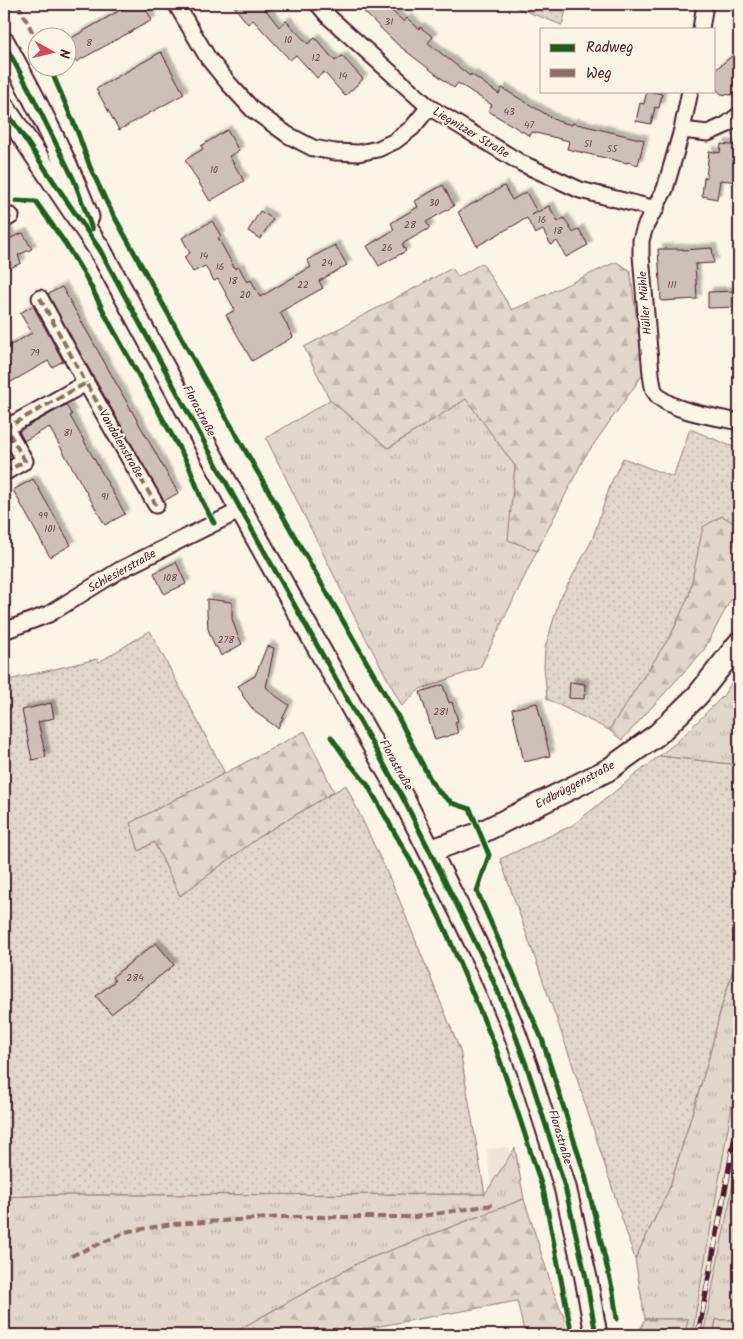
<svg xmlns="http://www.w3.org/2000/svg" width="743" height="1339" font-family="Kalam,sans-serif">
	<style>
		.built { fill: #eee5d7 }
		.grass { fill: url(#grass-tufts); stroke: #967a7a }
		.forest { fill: url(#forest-firs); stroke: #967a7a }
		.park { fill: url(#park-dots); stroke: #967a7a }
		.building { fill: #cfc0b7; stroke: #4a1f2b; filter: url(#shadow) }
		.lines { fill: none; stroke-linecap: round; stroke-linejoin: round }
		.street-casing { stroke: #4a1f2b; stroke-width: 19 }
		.secondary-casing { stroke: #4a1f2b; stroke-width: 25 }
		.street { stroke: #fcf5e5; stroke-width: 15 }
		.secondary { stroke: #fcf5e5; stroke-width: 21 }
		.rail-casing { stroke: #4a1f2b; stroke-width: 5.5 }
		.rail { stroke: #fcf5e5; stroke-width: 4; stroke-dasharray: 11; stroke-linecap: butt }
		.quiet { stroke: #8d6e63; stroke-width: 4; stroke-dasharray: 8 4; stroke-linecap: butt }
		.cycleway-casing { stroke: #fcf5e5; stroke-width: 8 }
		.cycleway { stroke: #1b5e20; stroke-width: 5 }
		.labels { text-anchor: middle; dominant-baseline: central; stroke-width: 4; stroke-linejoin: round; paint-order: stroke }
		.number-label { font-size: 10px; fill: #6b474e }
		.street-label { font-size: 12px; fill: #4a1f2b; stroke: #fcf5e5 }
	</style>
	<defs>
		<pattern id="grass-tufts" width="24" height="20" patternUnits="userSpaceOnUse" patternTransform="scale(1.25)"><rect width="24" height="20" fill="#e2d5ca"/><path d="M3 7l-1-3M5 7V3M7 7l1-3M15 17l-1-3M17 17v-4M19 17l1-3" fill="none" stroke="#c3b6ae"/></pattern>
		<pattern id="forest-firs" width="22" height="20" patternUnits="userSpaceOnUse" patternTransform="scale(1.25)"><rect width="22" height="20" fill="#e2d5ca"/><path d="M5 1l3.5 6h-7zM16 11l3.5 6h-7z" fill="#c3b6ae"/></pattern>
		<pattern id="park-dots" width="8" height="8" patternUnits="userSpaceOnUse" patternTransform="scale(1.25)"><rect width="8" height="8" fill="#e2d5ca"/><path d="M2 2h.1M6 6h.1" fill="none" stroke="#c3b6ae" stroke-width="1.8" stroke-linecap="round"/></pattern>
		<filter id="shadow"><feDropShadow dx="4.5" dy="-4.5" stdDeviation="1" flood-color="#0004"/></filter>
	</defs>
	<rect width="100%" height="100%" fill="#fcf5e5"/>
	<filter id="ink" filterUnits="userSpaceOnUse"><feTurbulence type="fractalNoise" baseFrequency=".02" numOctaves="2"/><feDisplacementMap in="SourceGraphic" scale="10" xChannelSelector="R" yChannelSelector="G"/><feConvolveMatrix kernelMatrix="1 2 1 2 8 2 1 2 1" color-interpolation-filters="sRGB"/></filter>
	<g filter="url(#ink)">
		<g class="built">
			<path d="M739,1065V1154L703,1335H692Z"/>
			<path d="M509,1147L515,1185L491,1189L487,1149Z"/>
		</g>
		<g class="grass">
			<path d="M466,398L515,466L509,540L537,551L480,668L420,689L402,706L354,616L266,438L330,400L389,448Z"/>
			<path d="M739,671V765L659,756L677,742L723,696Z"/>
			<path d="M739,952V1065L692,1335H685L687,1319H645L635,1259L669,1189L708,1061L721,1008Z"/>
			<path d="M515,1148L524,1199L360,1262L229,1335H4V1197L49,1195L485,1194Z"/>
			<path d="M739,1154V1320H716L713,1335H703Z"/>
		</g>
		<g class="forest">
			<path d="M616,262L630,270L644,373L584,458L537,551L508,540L515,466L466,399L388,448L330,400L304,347L452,268L458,277L482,263L512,310Z"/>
			<path d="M722,516L739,526V584L704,650L622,740L609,730L672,633L689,595L702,527Z"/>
			<path d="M305,731L334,792L262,835L180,896L154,842L139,851L130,823Z"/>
			<path d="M524,1199L553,1290L569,1330V1335H525L517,1301L331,1335H229L360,1262Z"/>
			<path d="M645,1319H688L685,1335H638Z"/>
			<path d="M716,1320H739V1335H713Z"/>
		</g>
		<g class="park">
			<path d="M507,4H568L562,25Z"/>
			<path d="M690,429L731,446L739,448V526L722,516L703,527L689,595L672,633L609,730L547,699L544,666L545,648L559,601L592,540L611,483L623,458L673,477Z"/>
			<path d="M150,631L225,773L130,823L139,851L154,842L180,896L262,835L346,785L396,892L460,1050L485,1194L49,1195L4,1197V681L97,659L99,662Z"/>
			<path d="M659,756L739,765V952L721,1008L708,1061L669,1189L635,1259L571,1060L500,859L573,825Z"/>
		</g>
		<g class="building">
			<path d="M131,4H143L152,20L76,62L68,45V40Z"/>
			<path d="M232,4H261L279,27L286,21L308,44L315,38L335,61L342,56L363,79L345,96L324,72L317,78L296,55L290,60L253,20L248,24Z"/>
			<path d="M356,4H384L404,22L407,18L419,29L420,27L433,37L428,43L470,76L471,74L499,94L502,88L557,121L572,125L573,123L644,140L638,165L627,162V163L567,149L569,141L532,132L530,136L488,111L492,105L458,83L454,88L398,45Z"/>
			<path d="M739,50V88L731,95L721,94L714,86V71Z"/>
			<path d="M161,52L184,94L119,130L96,89Z"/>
			<path d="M647,91L662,94L659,108L655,107L651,124L636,121L640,103L644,104Z"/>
			<path d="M227,130L239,151L229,156L244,181L210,201L185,160L203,149L201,146Z"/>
			<path d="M721,144L739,146V170L738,182L720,180L717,199L702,196L704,177L706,178L709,151L720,153Z"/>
			<path d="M443,185L454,206L426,222L430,228L402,244L406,251L379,266L367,246L394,230L391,223L418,207L415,201Z"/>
			<path d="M504,186L512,200L526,192L537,212L532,215L549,206L558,222L564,218L573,233L579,229L588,245L566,257L557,241L551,245L543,230L535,234L527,218L477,246L458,212Z"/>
			<path d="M260,211L273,219L260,239L248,231Z"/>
			<path d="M212,221L221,236L218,238L235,269L239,267L247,282L251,280L260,297L311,267L307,260L335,245L347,265L319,281L323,288L280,312L293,337L252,361L226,315L235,310L218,279L214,281L205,266L193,272L184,257L190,253L182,238Z"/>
			<path d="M4,229H6L11,238L23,233L32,249L18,255L21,263L4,271Z"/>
			<path d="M712,248L714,263L695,264L697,299L661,301L658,249H683V250Z"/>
			<path d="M62,287L178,493L164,501L79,351L48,294Z"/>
			<path d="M739,291V307L708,308V292Z"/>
			<path d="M33,306L63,361L52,367L48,361L4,386V349L32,333L20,313Z"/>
			<path d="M66,405L72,415L70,416L125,514L105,525L49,427L24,441L19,431Z"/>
			<path d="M33,479L71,545L50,557L13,490Z"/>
			<path d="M176,562L186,584L164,594L154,573Z"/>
			<path d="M207,599L232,602V619L238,636L242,644L221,656L217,647H215L208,629L207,612Z"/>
			<path d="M267,646L274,648L266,687L276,696L289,705L278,728L255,712L242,695L243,694L238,686L255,676Z"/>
			<path d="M570,682L585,684L584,699L569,698Z"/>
			<path d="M443,685L449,703L452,702L458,721L455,722L458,733L435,740L420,692Z"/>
			<path d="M51,703L54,718L38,722L46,757L32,760L22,710Z"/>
			<path d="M537,703L550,756L524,762L512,709Z"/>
			<path d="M156,943L174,965L111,1014L96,996L115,981L112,977Z"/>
		</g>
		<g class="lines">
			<g class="street-casing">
				<g id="street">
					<path d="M176,4L208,58L230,85L253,110L288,135L313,148L335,152L358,153L378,149L395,141L412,128L429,107"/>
					<path d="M318,4L330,18L429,107L521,163L580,190L656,209"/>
					<path d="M701,29L705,4"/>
					<path d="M690,91L682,130L665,189L645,227L641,240V255L651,374C652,379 652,385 654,390C663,411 718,417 739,422"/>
					<path d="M682,130L708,133L726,125L739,115"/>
					<path d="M4,220L11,216"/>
					<path d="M40,298L86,383"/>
					<path d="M4,429L86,383L156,505"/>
					<path d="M4,473L25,461L6,428"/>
					<path d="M4,631L49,614L120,570L241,510"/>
				</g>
			</g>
			<g class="secondary-casing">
				<g id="secondary">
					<path d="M4,43C35,99 65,157 88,217"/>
					<path d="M4,108L100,250L241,510L404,800L466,923L490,973L511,1023L529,1073L547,1129L565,1187L586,1278L596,1335"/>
					<path d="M430,851L480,833L608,770L658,734L698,695L739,643"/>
				</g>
			</g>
			<use href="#street" class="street"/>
			<use href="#secondary" class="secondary"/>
			<g class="rail-casing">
				<path id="rail" d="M698,1335L739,1115"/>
			</g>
			<use href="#rail" class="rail"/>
			<g class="quiet">
				<path d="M18,4L38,43"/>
				<path d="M4,220L11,216"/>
				<path d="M40,298L86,383"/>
				<path d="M4,429L86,383L156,505"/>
				<path d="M4,473L25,461L6,428"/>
				<path d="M71,1256L129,1231L173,1224L283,1217H415L492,1205"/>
			</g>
			<g class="cycleway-casing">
				<g id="cycleway">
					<path d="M4,43L30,91L74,180L92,229"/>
					<path d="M50,68L78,133L90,167L108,205L202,375L397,715L431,781L439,792L452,803L470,809L489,855L477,891L542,1039L585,1175L613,1292L617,1319"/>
					<path d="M4,108L100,250L241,510L404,800L466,923L490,973L511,1023L529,1073L547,1129L565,1187L586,1278L596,1335"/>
					<path d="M16,201L36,202L65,243L87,279L109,322L189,466L203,503L214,523"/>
					<path d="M331,737L350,764L367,784L422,881L445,929L495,1046L513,1098L544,1193L571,1330"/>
				</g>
			</g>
			<use href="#cycleway" class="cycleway"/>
		</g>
	</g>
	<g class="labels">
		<g class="number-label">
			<text x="389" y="22">31</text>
			<text x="288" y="40">10</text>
			<text x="89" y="43">8</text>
			<text x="316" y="58">12</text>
			<text x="343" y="76">14</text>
			<text x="509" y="112">43</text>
			<text x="529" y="125">47</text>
			<text x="588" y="144">51</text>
			<text x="612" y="149">55</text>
			<text x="214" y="170">10</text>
			<text x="434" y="203">30</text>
			<text x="542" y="220">16</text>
			<text x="410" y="225">28</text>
			<text x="558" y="231">18</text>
			<text x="387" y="248">26</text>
			<text x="204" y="256">14</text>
			<text x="327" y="263">24</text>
			<text x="220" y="267">16</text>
			<text x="233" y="281">18</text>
			<text x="303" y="285">22</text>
			<text x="672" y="285">111</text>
			<text x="245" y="295">20</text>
			<text x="35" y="353">79</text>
			<text x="68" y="433">81</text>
			<text x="105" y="497">91</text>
			<text x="43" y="516">99</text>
			<text x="50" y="529">101</text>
			<text x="170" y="578">108</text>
			<text x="226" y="640">278</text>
			<text x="441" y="712">281</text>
			<text x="135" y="978">284</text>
		</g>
		<g class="street-label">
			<text transform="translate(471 133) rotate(31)">Liegnitzer Straße</text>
			<text transform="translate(645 303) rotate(-95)">Hüller Mühle</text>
			<text transform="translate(199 411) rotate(62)">Florastraße</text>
			<text transform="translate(121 444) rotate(60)">Vandalenstraße</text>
			<text transform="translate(122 571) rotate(-29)">Schlesierstraße</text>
			<text transform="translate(396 765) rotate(61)">Florastraße</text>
			<text transform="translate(575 785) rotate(-28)">Erdbrüggenstraße</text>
			<text transform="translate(560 1137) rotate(73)">Florastraße</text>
		</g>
	</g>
	<rect width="743" height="1339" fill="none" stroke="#fcf5e5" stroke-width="20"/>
	<rect x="10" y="10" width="723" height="1319" fill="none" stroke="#4a1f2b" stroke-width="2" filter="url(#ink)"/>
	<rect x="540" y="28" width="175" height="65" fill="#fcf5e5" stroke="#b59f9b"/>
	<rect x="550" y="44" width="25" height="8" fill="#1b5e20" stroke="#b59f9b"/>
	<text x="586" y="52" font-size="15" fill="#4a1f2b">Radweg</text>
	<rect x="550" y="69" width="25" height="8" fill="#8d6e63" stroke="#b59f9b"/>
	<text x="586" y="78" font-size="15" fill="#4a1f2b">Weg</text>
	<g transform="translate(52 52) rotate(98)"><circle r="24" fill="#fcf5e5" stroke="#b59f9b"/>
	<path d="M0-4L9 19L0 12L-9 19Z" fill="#d1495b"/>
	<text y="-8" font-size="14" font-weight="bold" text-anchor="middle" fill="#4a1f2b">N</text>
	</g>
</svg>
